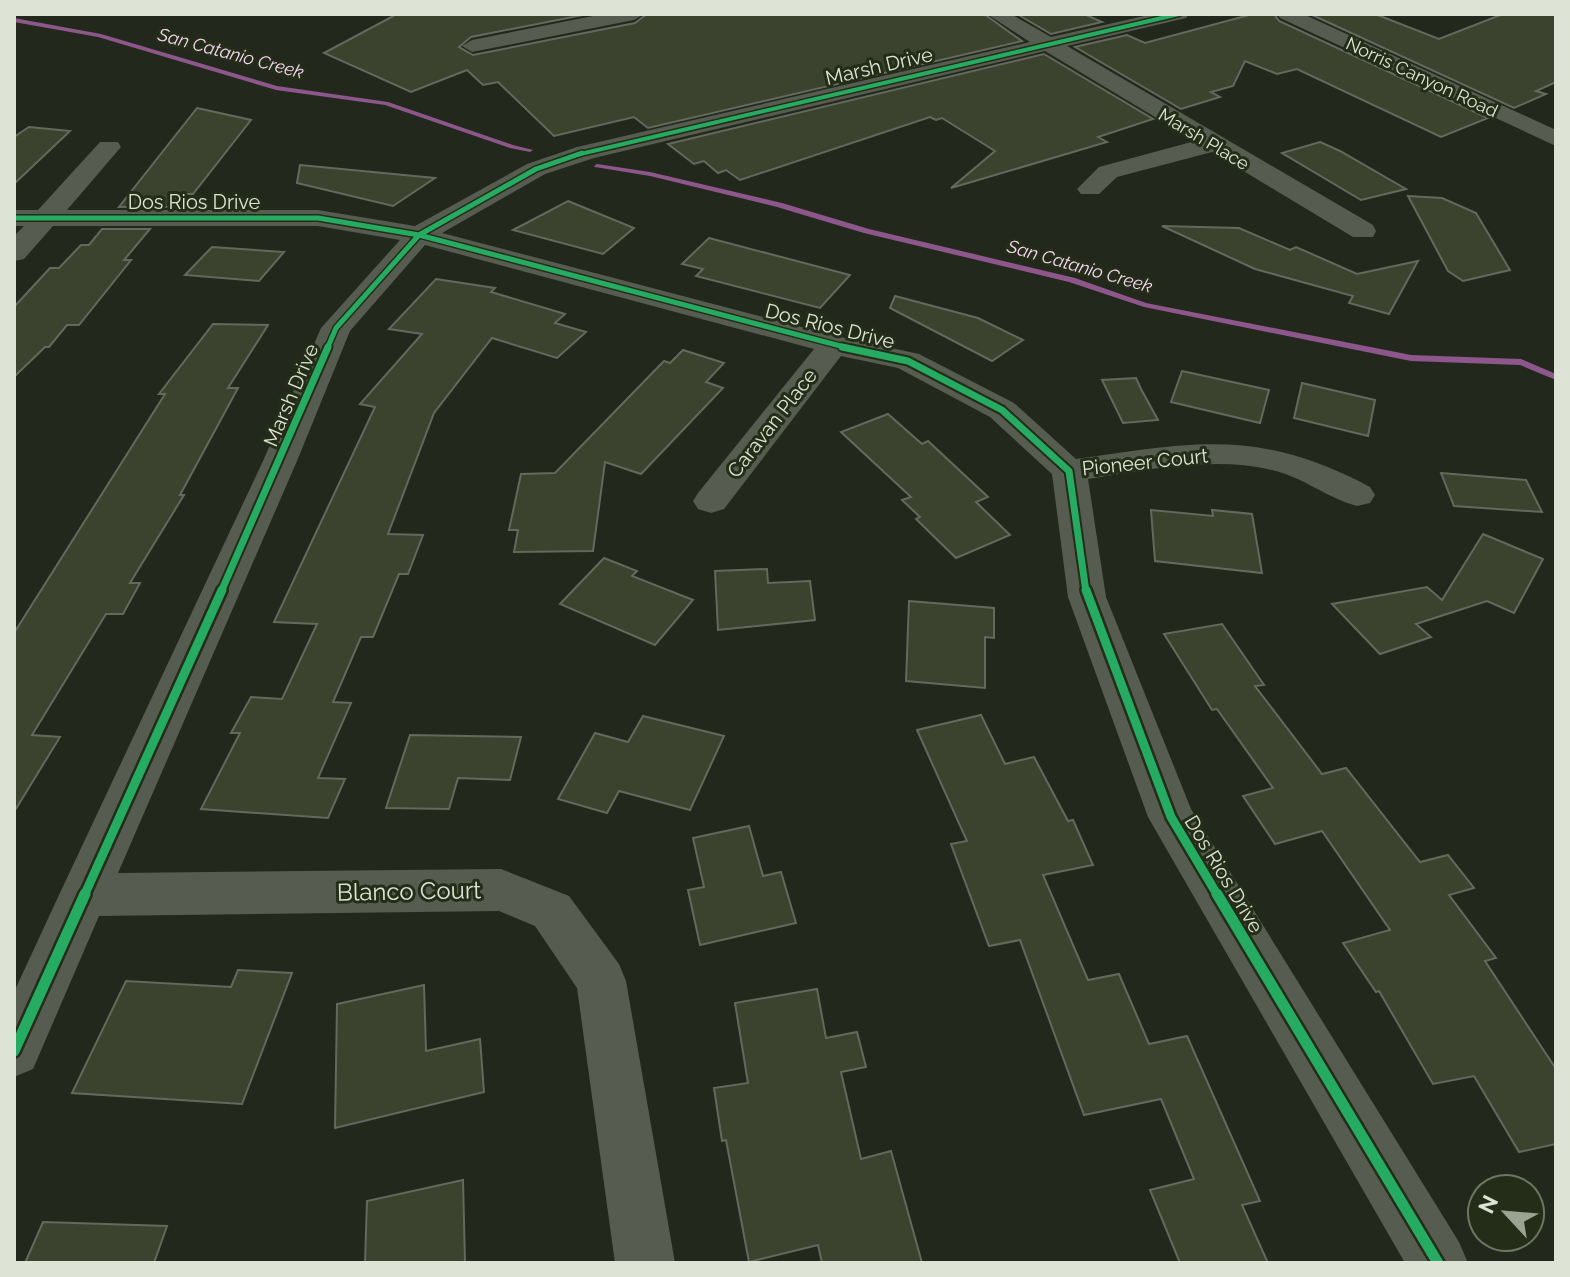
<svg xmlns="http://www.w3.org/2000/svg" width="1570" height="1277" font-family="Raleway,sans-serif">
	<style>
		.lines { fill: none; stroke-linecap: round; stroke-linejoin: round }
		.stream { fill: #8d578b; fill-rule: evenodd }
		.building { fill: #3b422d; stroke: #64695e; stroke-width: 2 }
		.minor { fill: #575c51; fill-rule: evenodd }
		.cycleway-far4-casing { stroke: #242d17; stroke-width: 7 }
		.cycleway-far3-casing { stroke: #242d17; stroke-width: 8 }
		.cycleway-far2-casing { stroke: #242d17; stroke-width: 11 }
		.cycleway-far1-casing { stroke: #242d17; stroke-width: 14 }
		.cycleway-casing { stroke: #242d17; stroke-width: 16 }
		.cycleway-far4 { stroke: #26ab63; stroke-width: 4 }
		.cycleway-far3 { stroke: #26ab63; stroke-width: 5 }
		.cycleway-far2 { stroke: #26ab63; stroke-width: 7 }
		.cycleway-far1 { stroke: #26ab63; stroke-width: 9 }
		.cycleway { stroke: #26ab63; stroke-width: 11 }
		.labels { text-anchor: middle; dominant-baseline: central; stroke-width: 6; stroke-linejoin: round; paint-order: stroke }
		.far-water-label { font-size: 18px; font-style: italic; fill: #f7d5f5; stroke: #242d17 }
		.far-street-label { font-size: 18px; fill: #dde3d5; stroke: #242d17 }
		.street-label { font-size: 20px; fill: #dde3d5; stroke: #242d17 }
		.near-street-label { font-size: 24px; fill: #dde3d5; stroke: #242d17 }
	</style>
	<rect width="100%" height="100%" fill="#23281c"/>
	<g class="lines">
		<g class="stream">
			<path d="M14,18L101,34L277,86L388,102L513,145L533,150L530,152L510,148L385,105L276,90L98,37L14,22Z"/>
			<path d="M597,164L650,172L782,203L869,229L1075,278L1146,303L1411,355L1521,359L1556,374V380L1520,365L1411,361L1144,307L1069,282L864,233L777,207L650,176L595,167L594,166Z"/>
		</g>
	</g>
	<g class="building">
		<path d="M397,14H588L471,37L459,47L473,55L635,23L647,14H984L1022,41L648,128L634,117L554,136L498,82L483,85L467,70L411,92L324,53Z"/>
		<path d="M1017,14H1084L1102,22L1051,34Z"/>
		<path d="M1253,14H1274L1279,21L1488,118L1441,137L1297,69L1277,74L1245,61L1233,86L1211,92L1220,97L1181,109L1075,47L1127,35L1145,43Z"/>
		<path d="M1310,14H1375L1439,39L1503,14H1556V82L1536,91L1546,94L1514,108Z"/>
		<path d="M1044,54L1153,119L1098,137L1107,142L951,188L995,151L942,118L936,120L930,117L740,180L726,170L718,173L704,161L694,164L668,144Z"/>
		<path d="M197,108L251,120L193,194H180L169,207H119Z"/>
		<path d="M29,127L70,131L14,184V137Z"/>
		<path d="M1320,142L1340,151L1406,189L1361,200L1282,153Z"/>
		<path d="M300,165L435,178L393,206L297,183Z"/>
		<path d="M1408,196L1442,198L1476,213L1510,270L1463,281L1448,271Z"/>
		<path d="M568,201L634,228L603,254L513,230Z"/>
		<path d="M1162,226L1239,228L1290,250L1296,247L1357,274L1418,261L1389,314L1349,303L1353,296L1255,269Z"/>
		<path d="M102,229H150L124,260H131L79,325H67L49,347H45L14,377V307L50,268H59L81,245H89Z"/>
		<path d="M709,238L850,275L820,308L696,276L703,269L682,264Z"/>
		<path d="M212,247L284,252L259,281L185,275Z"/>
		<path d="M436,279L495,288L491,292L565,314L555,323L586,332L557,358L492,338L434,413L388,534L423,535L408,574H399L373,637H361L333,702L351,703L318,778L345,779L328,818L201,809L240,733H231L251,697L282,699L317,624L274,622L375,407L360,404L422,334L389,329Z"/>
		<path d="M895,296L978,318L1023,340L992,361L890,308Z"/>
		<path d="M213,324L268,325L228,388H238L180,495H184L130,583H140L123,614H106L32,735L60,737L14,812V633L165,394H159Z"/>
		<path d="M683,350L724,363L706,382L723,388L641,474L605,462L593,551L514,552L518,530H509L521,474L555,473L664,361L670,363Z"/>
		<path d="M1182,371L1269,390L1260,423L1171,402Z"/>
		<path d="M1136,378L1141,389L1158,420L1123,423L1102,380Z"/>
		<path d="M1302,383L1375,400L1368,436L1294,418Z"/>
		<path d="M888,414L922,444L928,441L988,497L976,502L1010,535L956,558L916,519L920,517L902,500L911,497L841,432Z"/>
		<path d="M1441,473L1526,480L1542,512L1454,506Z"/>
		<path d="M1151,510L1213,516L1212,510L1252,514L1262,573L1155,561Z"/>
		<path d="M1483,534L1543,559L1514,613L1487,601L1416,624L1431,637L1380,654L1332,604L1427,587L1442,600Z"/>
		<path d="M604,558L637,571L632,576L693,600L655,645L560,604Z"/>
		<path d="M767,569L768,583L810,581L815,620L718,630L715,571Z"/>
		<path d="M909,601L994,608V638L985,637V688L906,681Z"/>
		<path d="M1222,624L1264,685L1255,686L1322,774L1346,768L1420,862L1448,855L1474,888L1449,895L1496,958L1485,961L1556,1069V1144L1519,1152L1474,1076L1433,1084L1379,991L1376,992L1343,943L1390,930L1322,831L1275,844L1243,796L1273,788L1217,709L1212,710L1164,634Z"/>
		<path d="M981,715L1005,764L1034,757L1068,821L1073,820L1093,865L1043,875L1088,980L1119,974L1149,1044L1187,1036L1260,1201L1242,1205L1268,1263H1180L1150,1190L1194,1179L1161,1099L1084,1115L1020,940L989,946L951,844L967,841L917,730Z"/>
		<path d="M643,716L724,736L690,810L619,791L607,813L558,799L595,733L628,742Z"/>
		<path d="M410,735L521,737L510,780L458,778L449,809L386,808Z"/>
		<path d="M749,826L763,876L781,872L796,923L700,945L688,890L704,887L693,838Z"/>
		<path d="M238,970L292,973L242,1104L72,1093L126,981L231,987Z"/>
		<path d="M424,985L426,1051L480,1039L484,1092L335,1128L337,1004Z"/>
		<path d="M817,989L826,1038L857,1032L866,1067L841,1072L861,1159L891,1151L922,1263H822L818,1245L749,1262L726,1140L722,1141L714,1088L748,1083L735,1003Z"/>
		<path d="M463,1180L465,1263H365L367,1201Z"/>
		<path d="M43,1222L167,1226L154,1263H25Z"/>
	</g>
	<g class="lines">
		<g class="minor">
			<path d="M603,14H644L634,20L472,52L462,46L472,40Z"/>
			<path d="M987,14H1011L1051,37L1153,14H1189L1186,18L1067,46L1373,225L1376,231L1373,237H1353L1212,152L1117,177L1099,194H1081L1077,189L1099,167L1195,141L1045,51L594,158L545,174L442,233L836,336L919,354L1014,403L1076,459C1195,442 1259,428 1370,487L1375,495L1370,503L1357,506C1327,498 1303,477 1272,470C1212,456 1148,470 1088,479L1106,597L1191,809L1459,1242L1468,1263H1405L1148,817L1068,597L1052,474L990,417L898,368L841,356L724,509L711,513L698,509L693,501L698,493L814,349L425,245L350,331L297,461L118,873L501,869L569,896L619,964L626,981L675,1263H615L577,988L535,926L499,911L99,916L33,1069L14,1077V992L59,895L263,461L321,328L400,240L318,226H53L24,259L14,261V236L24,226H14V210H38L100,142H118L121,147L67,210H318L415,226L527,164L577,147L1030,42Z"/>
			<path d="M1277,14H1303L1556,130V146L1280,18Z"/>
		</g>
		<g class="cycleway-far4-casing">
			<path id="cycleway-far4" d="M576,155L1179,14"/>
		</g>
		<g class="cycleway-far3-casing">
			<g id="cycleway-far3">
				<path d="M14,218H318L419,235L852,349"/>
				<path d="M327,349L336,328L419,235L536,169L582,153"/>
			</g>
		</g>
		<g class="cycleway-far2-casing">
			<g id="cycleway-far2">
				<path d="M842,347L908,361L1002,410L1069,471L1086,592"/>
				<path d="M221,592L328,347"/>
			</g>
		</g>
		<g class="cycleway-far1-casing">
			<g id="cycleway-far1">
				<path d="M1086,590L1171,817L1218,896"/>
				<path d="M84,896L222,590"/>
			</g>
		</g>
		<g class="cycleway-casing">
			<g id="cycleway">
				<path d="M1217,894L1438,1263"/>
				<path d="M14,1051L85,894"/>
			</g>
		</g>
		<use href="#cycleway-far4" class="cycleway-far4"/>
		<use href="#cycleway-far3" class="cycleway-far3"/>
		<use href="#cycleway-far2" class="cycleway-far2"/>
		<use href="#cycleway-far1" class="cycleway-far1"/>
		<use href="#cycleway" class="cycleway"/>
	</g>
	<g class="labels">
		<g class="far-water-label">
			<text transform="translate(231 53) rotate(15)">San Catanio Creek</text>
			<text transform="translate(1080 266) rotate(16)">San Catanio Creek</text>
		</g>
		<g class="far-street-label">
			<text transform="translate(1422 77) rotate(25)">Norris Canyon Road</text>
			<text transform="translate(1204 139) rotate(31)">Marsh Place</text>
		</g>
		<g class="street-label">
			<text transform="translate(879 66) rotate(-13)">Marsh Drive</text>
			<text x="194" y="202">Dos Rios Drive</text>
			<text transform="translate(830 326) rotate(14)">Dos Rios Drive</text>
			<text transform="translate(291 395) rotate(-67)">Marsh Drive</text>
			<text transform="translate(772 423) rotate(-52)">Caravan Place</text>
			<text transform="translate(1145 462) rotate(-6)">Pioneer Court</text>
			<text transform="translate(1224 874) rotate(59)">Dos Rios Drive</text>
		</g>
		<g class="near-street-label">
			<text transform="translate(409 891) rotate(-1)">Blanco Court</text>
		</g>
	</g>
	<rect width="1570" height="1277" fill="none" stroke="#dde3d5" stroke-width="32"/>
	<g transform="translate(1506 1213) rotate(296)"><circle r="38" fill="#242d17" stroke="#6e7663" stroke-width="2"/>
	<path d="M0-6L14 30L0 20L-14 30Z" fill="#9ca294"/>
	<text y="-12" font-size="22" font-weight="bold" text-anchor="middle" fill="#dde3d5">N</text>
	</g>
</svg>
